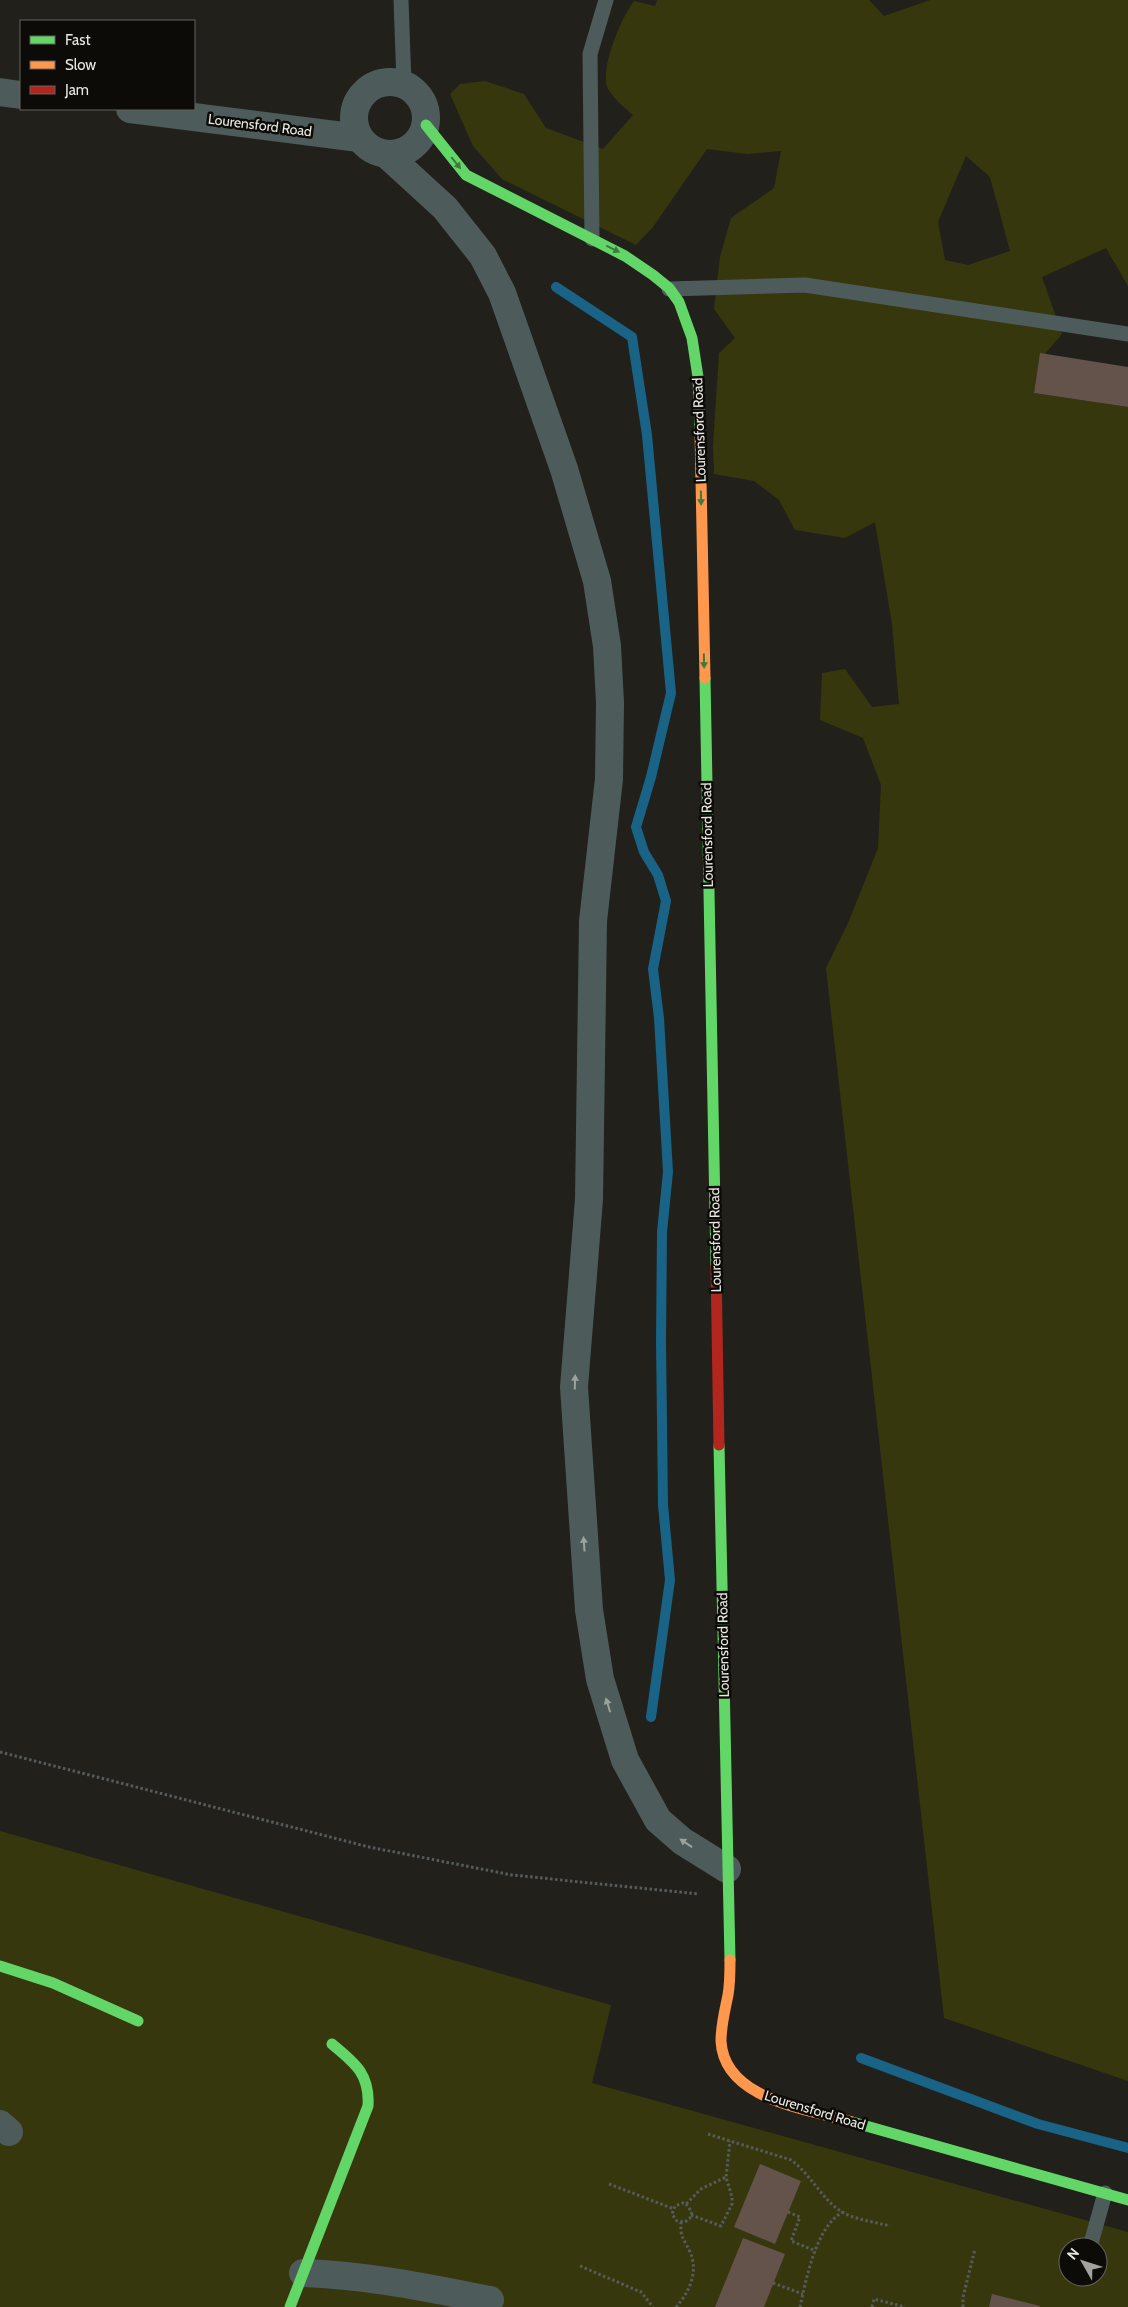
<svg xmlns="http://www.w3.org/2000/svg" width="1128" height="2307" font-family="Cabin,sans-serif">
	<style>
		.green { fill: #37370d; fill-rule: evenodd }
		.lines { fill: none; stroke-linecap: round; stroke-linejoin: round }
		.stream { stroke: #196387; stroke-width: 10 }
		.building { fill: #64534a }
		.path { stroke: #565c5b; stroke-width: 3; stroke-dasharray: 2.5 2.5; stroke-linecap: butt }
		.lane { stroke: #4d5c5b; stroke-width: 15 }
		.street { stroke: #4d5c5b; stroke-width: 28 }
		.fast { stroke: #63d668; stroke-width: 11 }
		.slow { stroke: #ff974d; stroke-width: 11 }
		.jam { stroke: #b3261e; stroke-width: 11 }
		.oneway { fill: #3c7b3c }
		.oneway2 { fill: #9ca29e }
		.labels { text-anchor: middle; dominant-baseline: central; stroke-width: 5; stroke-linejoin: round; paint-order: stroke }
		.street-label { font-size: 14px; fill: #eae8e2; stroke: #0c0b07 }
	</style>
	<rect width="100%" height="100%" fill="#21201b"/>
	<g class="green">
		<path d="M657,0H869L884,16L930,0H1128V286L1106,248L1042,277L1062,334L1039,361L1034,393L1128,407V2081L944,2018L826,968L848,923L878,848L881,785L863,738L820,720L822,673L845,669L872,707L899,704L892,624L875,522L845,538L795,530L779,500L754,481L714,474L713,446L719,353L735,338L714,309L720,257L731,218L774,188L781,151L747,154L707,149L653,227L636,245L502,179L473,146L450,94L460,84L485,81L524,94L546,128L603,149L633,115C624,107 607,94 606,82C604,60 621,18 634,1L655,6ZM966,156L990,177L1010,251L968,265L945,260L938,222Z"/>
		<path d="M0,1831L611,2005L592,2083L1128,2232V2307H0ZM1068,2247H1098V2277H1068Z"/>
	</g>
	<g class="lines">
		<g class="stream">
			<path d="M556,287L632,337L647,435L671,693L651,777L636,827L644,852L658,875L666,901L653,969L659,1018L668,1172L662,1232L661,1341L663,1505L670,1580L651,1717"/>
			<path d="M861,2058L1038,2124L1128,2148"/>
		</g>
	</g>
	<g class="building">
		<path d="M1040,353L1128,367V407L1034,393Z"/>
		<path d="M760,2164L801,2181L775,2244L734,2227Z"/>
		<path d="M743,2238L785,2254L764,2307H715Z"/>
		<path d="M992,2294L1040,2306V2307H989Z"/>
	</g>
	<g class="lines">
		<g class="path">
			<path d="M0,1752L369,1847L512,1875L699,1894"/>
			<path d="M708,2134L791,2160C811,2174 824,2203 844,2213C857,2220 875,2222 890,2226"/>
			<path d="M609,2184L674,2209"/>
			<path d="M686,2204L692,2212L690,2218L685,2222L677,2221L672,2214L675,2206L683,2203L686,2204L701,2189L726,2177"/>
			<path d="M788,2212L800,2217L791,2241L816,2251"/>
			<path d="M691,2215L721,2226L732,2204V2197L726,2177L730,2141"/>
			<path d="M580,2266L641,2292L653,2307"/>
			<path d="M773,2283L803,2294"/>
			<path d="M676,2307C689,2293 699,2271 690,2252C684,2238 680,2239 681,2222"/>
			<path d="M800,2307C806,2280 816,2226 843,2212"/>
			<path d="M872,2307L874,2299L905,2307"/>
			<path d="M963,2307V2297L975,2249"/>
		</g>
		<g class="lane">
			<path d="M401,0L404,84"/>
			<path d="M592,239L590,54L606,0"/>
			<path d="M669,289L805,285L1128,334"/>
			<path d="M1090,2247L1105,2193"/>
			<path d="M1082,2278V2277"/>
		</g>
		<g class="street">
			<circle cx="390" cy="118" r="36"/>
			<path d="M0,92L21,95"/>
			<path d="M130,109L359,138"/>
			<path d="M386,154L445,208L483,256L502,293L564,469L597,581L607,646L610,703L609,779L593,921L589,1199L574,1387L589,1610L600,1679L625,1760L658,1820L682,1841L727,1869"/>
			<path d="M0,2124L9,2132"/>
			<path d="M303,2273C367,2275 428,2288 490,2300"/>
		</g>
		<g class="fast">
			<path d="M426,125L466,175L625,256L653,275L669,288L679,302L692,338L698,377L700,431"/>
			<path d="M705,678L716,1265"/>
			<path d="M719,1445L730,1960"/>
			<path d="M0,1966L53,1983L138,2021"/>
			<path d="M852,2122L1128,2200"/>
			<path d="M290,2307L368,2106C370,2074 355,2063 332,2044"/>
		</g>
		<g class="slow">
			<path d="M700,431L705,678"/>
			<path d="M730,1960C730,1972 730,1984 728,1995C725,2010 721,2025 721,2041C724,2100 808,2109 852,2122"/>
		</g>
		<path class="jam" d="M716,1265L719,1445"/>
	</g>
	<defs><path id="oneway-solid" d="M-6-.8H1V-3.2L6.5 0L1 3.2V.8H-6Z" transform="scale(1.25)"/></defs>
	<g class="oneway">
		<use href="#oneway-solid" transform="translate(456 163) rotate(51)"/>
		<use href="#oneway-solid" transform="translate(613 249) rotate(26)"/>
		<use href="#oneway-solid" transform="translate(701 498) rotate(89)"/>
		<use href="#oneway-solid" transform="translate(704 661) rotate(89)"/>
	</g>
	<g class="oneway2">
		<use href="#oneway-solid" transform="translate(575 1382) rotate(-88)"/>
		<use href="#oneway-solid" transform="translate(584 1544) rotate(-94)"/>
		<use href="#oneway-solid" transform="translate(608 1705) rotate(-107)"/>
		<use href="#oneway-solid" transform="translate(686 1843) rotate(-146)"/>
	</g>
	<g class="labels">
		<g class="street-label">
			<text transform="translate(260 125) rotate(7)">Lourensford Road</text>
			<text transform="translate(699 430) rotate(-92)">Lourensford Road</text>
			<text transform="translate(707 835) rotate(-91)">Lourensford Road</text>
			<text transform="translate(715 1240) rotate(-91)">Lourensford Road</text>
			<text transform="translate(723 1645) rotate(-91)">Lourensford Road</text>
			<text transform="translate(815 2110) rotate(17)">Lourensford Road</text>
		</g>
	</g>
	<rect x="20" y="20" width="175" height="90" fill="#0c0b07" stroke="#65635f"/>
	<rect x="30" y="36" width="25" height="8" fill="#63d668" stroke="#65635f"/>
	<text x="65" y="45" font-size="15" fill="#eae8e2">Fast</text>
	<rect x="30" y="61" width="25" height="8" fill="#ff974d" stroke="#65635f"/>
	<text x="65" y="70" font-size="15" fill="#eae8e2">Slow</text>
	<rect x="30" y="86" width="25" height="8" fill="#b3261e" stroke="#65635f"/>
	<text x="65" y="95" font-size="15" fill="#eae8e2">Jam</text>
	<g transform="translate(1083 2262) rotate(309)"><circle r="24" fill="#0c0b07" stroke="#65635f"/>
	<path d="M0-4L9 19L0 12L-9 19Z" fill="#a4a29c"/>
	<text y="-8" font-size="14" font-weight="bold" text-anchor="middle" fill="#eae8e2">N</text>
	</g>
</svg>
